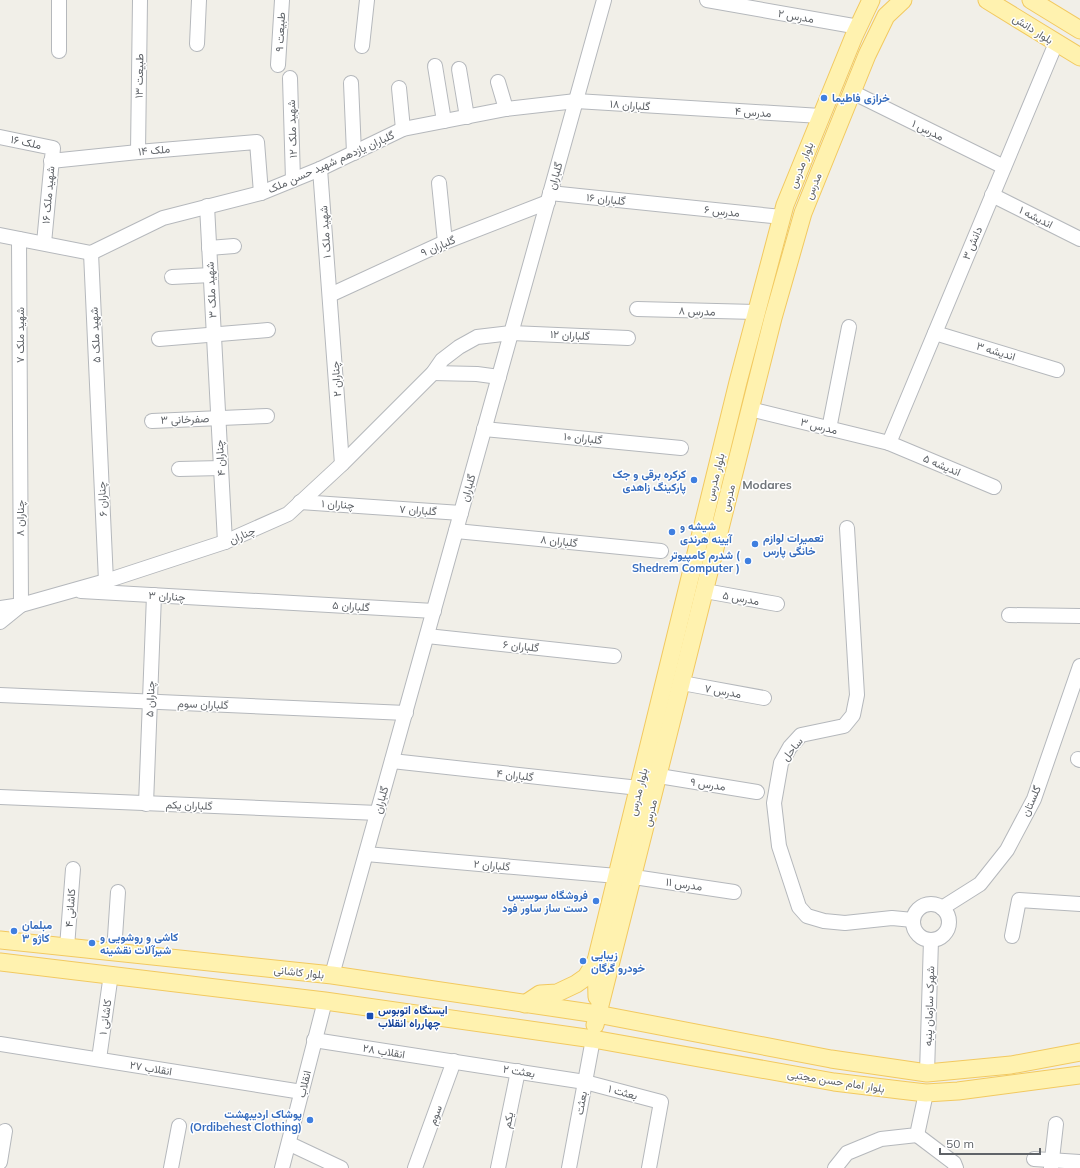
<svg xmlns="http://www.w3.org/2000/svg" width="1080" height="1168" font-family="Mulish,Vazirmatn,sans-serif">
	<style>
		.lines { fill: none; stroke-linecap: round; stroke-linejoin: round }
		.minor-casing { stroke: #b5b8bc; stroke-width: 16 }
		.major-casing { stroke: #f2c960; stroke-width: 19 }
		.minor { stroke: #fff; stroke-width: 14 }
		.major { stroke: #fff2af; stroke-width: 17 }
		.shop-dot { fill: #3f7fe0; stroke: #fff; stroke-width: 1.5 }
		.transit-dot { fill: #1a4fb4; stroke: #fff; stroke-width: 1.5 }
		.labels { text-anchor: middle; dominant-baseline: central; stroke-width: 3; stroke-linejoin: round; paint-order: stroke }
		.street-label { font-size: 11px; fill: #5f6368; stroke: #fff }
		.shop-label { font-size: 11px; font-weight: bold; fill: #366cbe; stroke: #fff; text-anchor: start }
		.transit-label { font-size: 11px; font-weight: bold; fill: #164399; stroke: #fff; text-anchor: start }
		.neighbourhood-label { font-size: 12px; font-weight: bold; fill: #70757a; stroke: #fff }
	</style>
	<rect width="100%" height="100%" fill="#f1efe8"/>
	<g class="lines">
		<g class="minor-casing">
			<g id="minor">
				<path d="M707,0L859,27"/>
				<path d="M197,44L199,0"/>
				<path d="M362,46L367,0"/>
				<path d="M59,51V0"/>
				<path d="M278,65L282,0"/>
				<path d="M435,66L444,121"/>
				<path d="M459,69L467,117"/>
				<path d="M290,78L293,180"/>
				<path d="M498,82L506,109"/>
				<path d="M351,83L354,153"/>
				<path d="M399,88L403,129"/>
				<path d="M852,92L1004,167"/>
				<path d="M0,137L53,148L44,243"/>
				<path d="M138,152L140,0"/>
				<path d="M51,161L138,152L257,142L261,193"/>
				<path d="M320,169L342,464"/>
				<path d="M439,183L445,242"/>
				<path d="M550,193L782,217"/>
				<path d="M992,195L1080,239"/>
				<path d="M207,206L225,542"/>
				<path d="M0,235L91,253L163,218L261,193L320,169L403,129L506,109L576,101L821,116"/>
				<path d="M209,248L234,246"/>
				<path d="M91,253L106,581"/>
				<path d="M172,277L211,275"/>
				<path d="M330,295L445,242L548,202"/>
				<path d="M637,309L756,312"/>
				<path d="M935,333L1057,370"/>
				<path d="M159,339L268,330"/>
				<path d="M433,373L477,374L499,377"/>
				<path d="M750,409L889,443L994,487"/>
				<path d="M152,421L267,416"/>
				<path d="M484,429L681,448"/>
				<path d="M829,429L849,327"/>
				<path d="M889,443L1056,43"/>
				<path d="M179,469L221,468"/>
				<path d="M300,502L461,513"/>
				<path d="M847,528L857,695L853,715L844,726L801,735L790,747L781,763L774,803L779,846L799,907L807,916L824,921L845,923L892,918L913,920"/>
				<path d="M456,531L661,551"/>
				<path d="M81,591L434,611"/>
				<path d="M705,591L777,604"/>
				<path d="M0,608L21,605L106,581L225,542L288,514L342,464L433,373L442,360L459,347L477,337L511,333L628,338"/>
				<path d="M1009,615L1080,616"/>
				<path d="M0,622L21,605L19,239"/>
				<path d="M427,636L614,656"/>
				<path d="M682,683L764,698"/>
				<path d="M0,695L406,713"/>
				<path d="M1078,759L1080,760"/>
				<path d="M392,761L639,788"/>
				<path d="M659,776L757,792"/>
				<path d="M0,797L378,813"/>
				<path d="M146,804L154,595"/>
				<path d="M366,854L617,876"/>
				<path d="M634,877L734,892"/>
				<circle cx="931" cy="922" r="18"/>
				<path d="M942,908L980,884L1007,850L1034,799L1080,666"/>
				<path d="M1012,936L1019,900L1080,904"/>
				<path d="M67,947L73,869"/>
				<path d="M114,952L118,892"/>
				<path d="M332,975L604,0"/>
				<path d="M314,1040L585,1082L661,1102L649,1168"/>
				<path d="M0,1044L302,1092"/>
				<path d="M99,1059L111,974"/>
				<path d="M927,1073L931,940"/>
				<path d="M917,1135L954,1163L956,1168"/>
				<path d="M290,1144L341,1168"/>
				<path d="M1034,1159L1080,1162"/>
				<path d="M0,1162L5,1131"/>
				<path d="M171,1168L179,1126"/>
				<path d="M282,1168L325,1001"/>
				<path d="M415,1168L454,1061"/>
				<path d="M498,1168L518,1071"/>
				<path d="M569,1168L593,1039"/>
				<path d="M835,1168L847,1153L881,1139L917,1135L926,1093"/>
				<path d="M1051,1168L1056,1124"/>
			</g>
		</g>
		<g class="major-casing">
			<g id="major">
				<path d="M987,0L1080,57"/>
				<path d="M1031,0L1080,30"/>
				<path d="M0,940L332,975L597,1014L831,1059L927,1073L1011,1065L1080,1052"/>
				<path d="M0,962L325,1001L593,1039L834,1082L900,1090L926,1093L958,1091L1080,1075"/>
				<path d="M597,997L596,961L738,382L785,205L854,36L871,0"/>
				<path d="M525,1004L540,994L557,993L576,984L586,977L596,961"/>
				<path d="M595,1025L773,318L803,213L867,55L886,16L903,0"/>
			</g>
		</g>
		<use href="#minor" class="minor"/>
		<use href="#major" class="major"/>
	</g>
	<g class="shop-dot">
		<circle cx="824" cy="98" r="4"/>
		<circle cx="694" cy="480" r="4"/>
		<circle cx="672" cy="532" r="4"/>
		<circle cx="755" cy="544" r="4"/>
		<circle cx="748" cy="561" r="4"/>
		<circle cx="596" cy="901" r="4"/>
		<circle cx="14" cy="931" r="4"/>
		<circle cx="92" cy="943" r="4"/>
		<circle cx="583" cy="961" r="4"/>
		<circle cx="310" cy="1120" r="4"/>
	</g>
	<rect class="transit-dot" x="366" y="1012" width="8" height="8" rx="2"/>
	<g class="labels">
		<g class="street-label">
			<text transform="translate(796 16) rotate(10)">مدرس ۲</text>
			<text transform="translate(1033 29) rotate(32)">بلوار دانش</text>
			<text transform="translate(280 32) rotate(-87)">طبیعت ۹</text>
			<text transform="translate(139 76) rotate(-89)">طبیعت ۱۳</text>
			<text transform="translate(630 105) rotate(4)">گلباران ۱۸</text>
			<text transform="translate(753 112) rotate(4)">مدرس ۴</text>
			<text transform="translate(292 129) rotate(-92)">۱۲ شهید ملک</text>
			<text transform="translate(928 130) rotate(26)">مدرس ۱</text>
			<text transform="translate(26 142) rotate(12)">ملک ۱۶</text>
			<text transform="translate(154 150) rotate(-5)">ملک ۱۴</text>
			<text transform="translate(331 162) rotate(-24)">گلباران یازدهم شهید حسن ملک</text>
			<text transform="translate(801 165) rotate(-68)">بلوار مدرس</text>
			<text transform="translate(555 176) rotate(-74)">گلباران</text>
			<text transform="translate(813 186) rotate(-68)">مدرس</text>
			<text transform="translate(48 195) rotate(-85)">شهید ملک ۱۶</text>
			<text transform="translate(606 199) rotate(6)">گلباران ۱۶</text>
			<text transform="translate(722 211) rotate(6)">مدرس ۶</text>
			<text transform="translate(1036 217) rotate(27)">اندیشه ۱</text>
			<text transform="translate(325 232) rotate(-94)">۱ شهید ملک</text>
			<text transform="translate(972 243) rotate(-67)">دانش ۳</text>
			<text transform="translate(438 246) rotate(-23)">۹ گلباران</text>
			<text transform="translate(211 290) rotate(-93)">۳ شهید ملک</text>
			<text transform="translate(697 311) rotate(2)">مدرس ۸</text>
			<text transform="translate(20 335) rotate(-90)">شهید ملک ۷</text>
			<text transform="translate(95 335) rotate(-93)">شهید ملک ۵</text>
			<text transform="translate(570 335) rotate(3)">گلباران ۱۲</text>
			<text transform="translate(996 351) rotate(17)">اندیشه ۳</text>
			<text transform="translate(336 379) rotate(-94)">۲ چناران</text>
			<text transform="translate(185 419) rotate(-2)">صفرخانی ۳</text>
			<text transform="translate(819 426) rotate(14)">مدرس ۳</text>
			<text transform="translate(583 438) rotate(6)">گلباران ۱۰</text>
			<text transform="translate(220 458) rotate(-94)">۴ چناران</text>
			<text transform="translate(942 465) rotate(23)">اندیشه ۵</text>
			<text transform="translate(715 477) rotate(-76)">بلوار مدرس</text>
			<text transform="translate(468 488) rotate(-74)">گلباران</text>
			<text transform="translate(728 498) rotate(-76)">مدرس</text>
			<text transform="translate(102 499) rotate(-93)">چناران ۶</text>
			<text transform="translate(338 504) rotate(3)">چناران ۱</text>
			<text transform="translate(418 510) rotate(4)">۷ گلباران</text>
			<text transform="translate(20 518) rotate(-90)">چناران ۸</text>
			<text transform="translate(242 535) rotate(-24)">چناران</text>
			<text transform="translate(559 541) rotate(6)">گلباران ۸</text>
			<text transform="translate(167 596) rotate(3)">چناران ۳</text>
			<text transform="translate(741 598) rotate(10)">مدرس ۵</text>
			<text transform="translate(351 606) rotate(4)">گلباران ۵</text>
			<text transform="translate(521 646) rotate(6)">گلباران ۶</text>
			<text transform="translate(723 691) rotate(10)">مدرس ۷</text>
			<text transform="translate(150 699) rotate(-88)">۵ چناران</text>
			<text transform="translate(203 704) rotate(2)">گلباران سوم</text>
			<text transform="translate(792 749) rotate(-51)">ساحل</text>
			<text transform="translate(515 775) rotate(6)">گلباران ۴</text>
			<text transform="translate(708 784) rotate(9)">مدرس ۹</text>
			<text transform="translate(638 792) rotate(-76)">بلوار مدرس</text>
			<text transform="translate(381 800) rotate(-75)">گلباران</text>
			<text transform="translate(1031 801) rotate(-66)">گلستان</text>
			<text transform="translate(189 805) rotate(2)">گلباران یکم</text>
			<text transform="translate(650 813) rotate(-76)">مدرس</text>
			<text transform="translate(492 865) rotate(5)">گلباران ۲</text>
			<text transform="translate(684 884) rotate(8)">مدرس ۱۱</text>
			<text transform="translate(70 908) rotate(-86)">۴ کاشانی</text>
			<text transform="translate(299 972) rotate(6)">بلوار کاشانی</text>
			<text transform="translate(929 1006) rotate(-88)">شهرک سازمان پنبه</text>
			<text transform="translate(105 1017) rotate(-82)">۱ کاشانی</text>
			<text transform="translate(384 1051) rotate(9)">۲۸ انقلاب</text>
			<text transform="translate(151 1068) rotate(9)">انقلاب ۲۷</text>
			<text transform="translate(519 1071) rotate(9)">۲ بعثت</text>
			<text transform="translate(836 1081) rotate(9)">بلوار امام حسن مجتبی</text>
			<text transform="translate(304 1084) rotate(-77)">انقلاب</text>
			<text transform="translate(623 1092) rotate(15)">۱ بعثت</text>
			<text transform="translate(581 1103) rotate(-79)">بعثت</text>
			<text transform="translate(435 1115) rotate(-70)">سوم</text>
			<text transform="translate(508 1120) rotate(-78)">یکم</text>
		</g>
		<g class="shop-label">
			<text x="832" y="98">خرازی فاطیما</text>
			<text x="686" y="474" text-anchor="end">کرکره برقی و جک<tspan x="686" dy="13">پارکینگ زاهدی</tspan></text>
			<text x="680" y="526">شیشه و<tspan x="680" dy="13">آیینه هرندی</tspan></text>
			<text x="763" y="538">تعمیرات لوازم<tspan x="763" dy="13">خانگی پارس</tspan></text>
			<text x="740" y="555" text-anchor="end">شدرم کامپیوتر (<tspan x="740" dy="13">Shedrem Computer )</tspan></text>
			<text x="588" y="895" text-anchor="end">فروشگاه سوسیس<tspan x="588" dy="13">دست ساز ساور فود</tspan></text>
			<text x="22" y="925">مبلمان<tspan x="22" dy="13">کاژو ۳</tspan></text>
			<text x="100" y="937">کاشی و روشویی و<tspan x="100" dy="13">شیرآلات نقشینه</tspan></text>
			<text x="591" y="955">زیبایی<tspan x="591" dy="13">خودرو گرگان</tspan></text>
			<text x="302" y="1114" text-anchor="end">پوشاک اردیبهشت<tspan x="302" dy="13">(Ordibehest Clothing)</tspan></text>
		</g>
		<g class="transit-label">
			<text x="378" y="1010">ایستگاه اتوبوس<tspan x="378" dy="13">چهارراه انقلاب</tspan></text>
		</g>
		<g class="neighbourhood-label">
			<text x="767" y="484">Modares</text>
		</g>
	</g>
	<path d="M940 1148v6h100v-6" fill="none" stroke="#5f6368" stroke-width="2"/>
	<text x="946" y="1148" font-size="12" fill="#5f6368" stroke="#ffffff" stroke-width="3" paint-order="stroke">50 m</text>
</svg>
